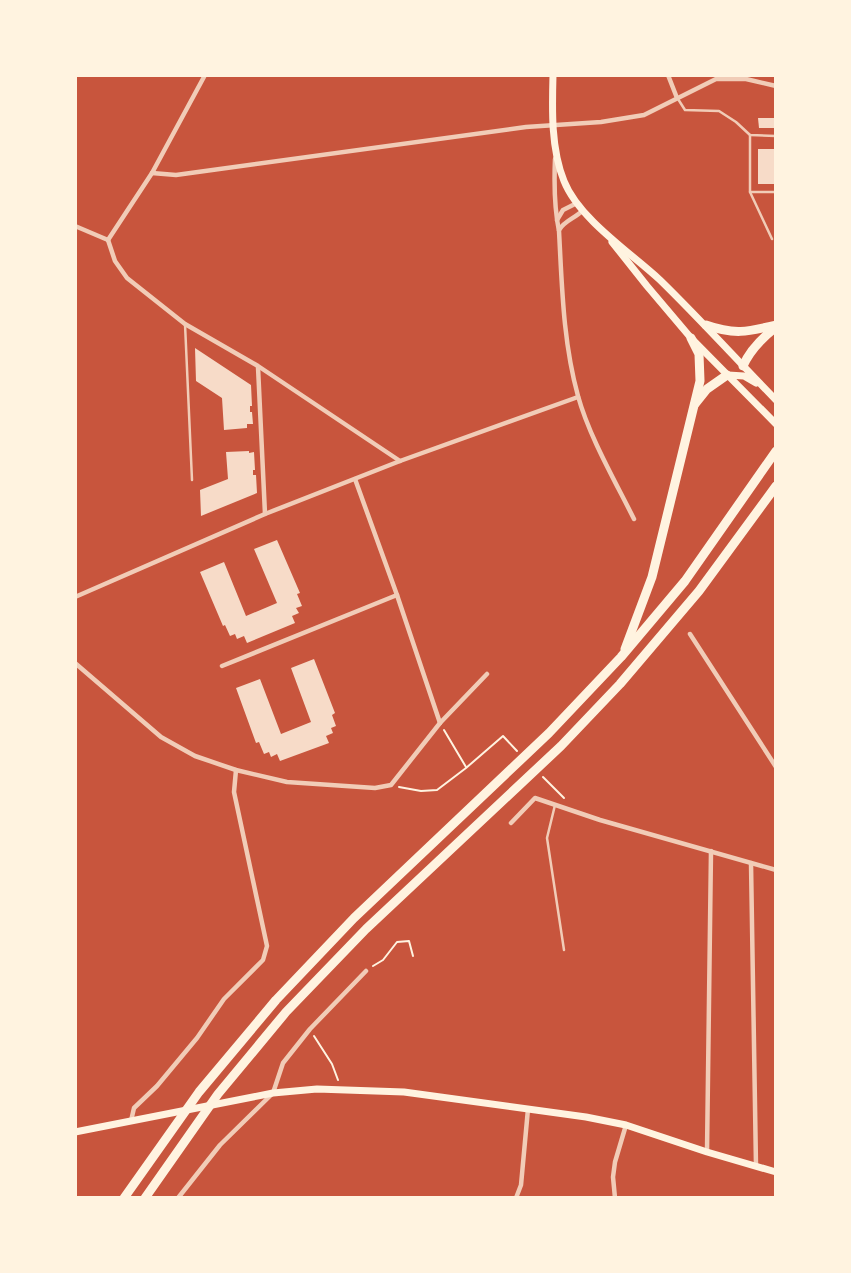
<svg xmlns="http://www.w3.org/2000/svg" width="851" height="1273" font-family="Inter,sans-serif">
	<style>
		.building { fill: #f7dbc8 }
		.lines { fill: none; stroke-linecap: round; stroke-linejoin: round }
		.path { stroke: #fff3e0; stroke-width: 2 }
		.service { stroke: #f1ccb7; stroke-width: 2.5 }
		.minor { stroke: #f1ccb7; stroke-width: 4.5 }
		.secondary { stroke: #fff3e0; stroke-width: 7 }
		.motorway { stroke: #fff3e0; stroke-width: 9 }
	</style>
	<rect width="100%" height="100%" fill="#c8553d"/>
	<g class="building">
		<path d="M758,118H776V128H759Z"/>
		<rect x="758" y="149" width="18" height="35"/>
		<path d="M195,348L251,385L252,406H250V412H252L253,424H247V428L224,430L222,398L196,381Z"/>
		<path d="M249,451V453L254,452L255,470H253V475H256L257,493L201,516L200,490L228,479L226,452Z"/>
		<path d="M277,540L300,593L297,594L302,606L296,608L299,613L292,616L295,623L247,643L244,636L237,639L235,634L230,636L225,625L223,626L200,572L224,562L246,616L277,603L254,549Z"/>
		<path d="M314,659L335,713L332,715L336,726L331,728L333,733L326,736L329,743L280,761L277,754L271,757L269,752L264,754L259,742L256,743L236,688L260,679L281,734L311,722L291,668Z"/>
	</g>
	<g class="lines">
		<g class="path">
			<path d="M444,730L466,767"/>
			<path d="M543,777L564,798"/>
			<path d="M399,787L421,791L437,790L466,768L503,736L517,751"/>
			<path d="M373,966L383,960L397,942L409,941L413,956"/>
			<path d="M314,1036L332,1064L338,1080"/>
		</g>
		<g class="service">
			<path d="M678,99L685,110L719,111L736,122L750,135L776,136"/>
			<path d="M750,135V192L772,239"/>
			<path d="M750,192H776"/>
			<path d="M185,324L192,480"/>
			<path d="M555,805L547,838L564,950"/>
		</g>
		<g class="minor">
			<path d="M668,75L677,98"/>
			<path d="M555,159C554,183 554,207 559,231C562,286 563,342 578,396C589,436 615,481 634,519"/>
			<path d="M152,173L176,175L526,127L601,122L644,115L716,79H746L776,86"/>
			<path d="M557,220L563,210L577,203"/>
			<path d="M75,226L108,240"/>
			<path d="M559,230C565,220 576,218 583,210"/>
			<path d="M108,240L115,261L127,278L185,324L258,366L400,461"/>
			<path d="M108,240L152,173L205,75"/>
			<path d="M258,367L265,514"/>
			<path d="M355,479L397,595L440,723"/>
			<path d="M75,597L265,514L400,461L578,397"/>
			<path d="M690,634L776,767"/>
			<path d="M75,663L161,737L195,756L236,770L287,782L375,788L391,785L440,723L487,674"/>
			<path d="M222,666L397,595"/>
			<path d="M511,823L535,798L600,820L776,870"/>
			<path d="M751,863L756,1166"/>
			<path d="M131,1121L134,1108L157,1086L197,1038L224,999L263,960L267,946L234,792L236,770"/>
			<path d="M707,1152L711,851"/>
			<path d="M178,1198L220,1145L273,1093L283,1063L310,1029L366,971"/>
			<path d="M516,1198L521,1185L528,1109"/>
			<path d="M615,1198L613,1177L615,1162L626,1125"/>
		</g>
		<g class="secondary">
			<path d="M553,75C552,110 551,149 564,181C579,219 631,253 660,280C700,319 737,360 776,400"/>
			<path d="M612,242L647,286L691,338L776,424"/>
			<path d="M728,375L744,376L756,383"/>
			<path d="M75,1132L273,1093L317,1089L404,1092L586,1117L626,1125L707,1152L776,1172"/>
		</g>
		<g class="motorway">
			<path d="M706,325C734,335 747,332 776,325"/>
			<path d="M743,366C750,350 762,338 776,327"/>
			<path d="M695,404L707,389L727,375"/>
			<path d="M625,649L652,577L700,381L699,354L691,338"/>
			<path d="M124,1198L199,1092L276,1000L354,918L549,733L621,657L685,581L776,451"/>
			<path d="M145,1198L218,1094L286,1012L366,929L561,746L620,684L699,591L776,486"/>
		</g>
	</g>
	<rect width="851" height="1273" fill="none" stroke="#fff3e0" stroke-width="154"/>
</svg>
